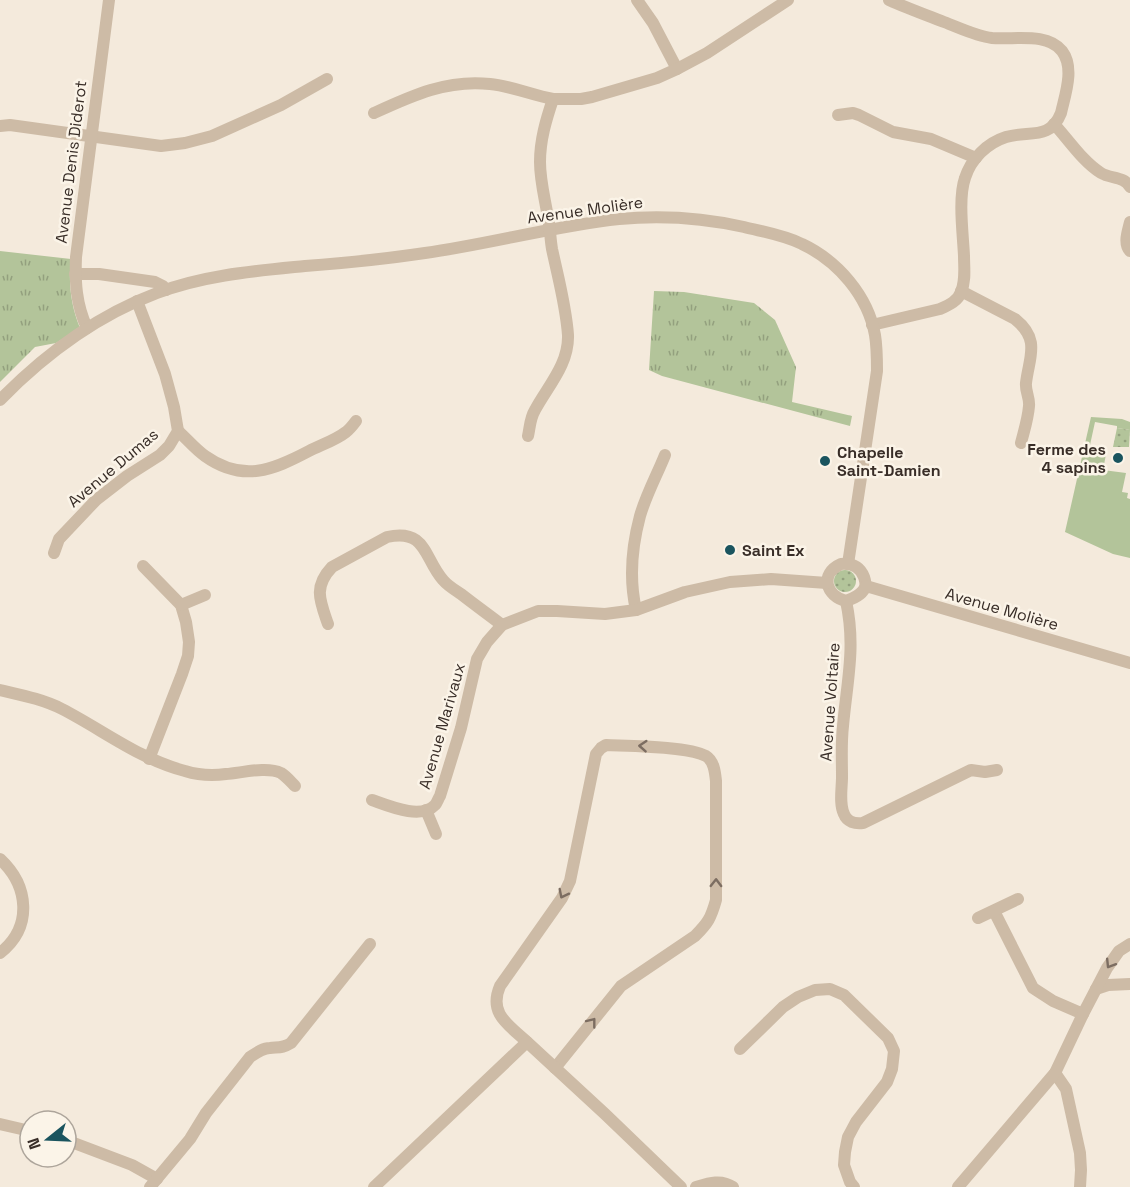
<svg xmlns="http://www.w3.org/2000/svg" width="1130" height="1187" font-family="'Space Grotesk',sans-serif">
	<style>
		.grass { fill: url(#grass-dots) }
		.park { fill: url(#park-tufts) }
		.garden { fill: #b3c49a }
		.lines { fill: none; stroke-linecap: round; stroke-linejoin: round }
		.minor { stroke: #cdbba6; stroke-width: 12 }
		.oneway { stroke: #7c6d61 }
		.poi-dot { fill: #1a545e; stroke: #fbf4e8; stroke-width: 2 }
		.labels { text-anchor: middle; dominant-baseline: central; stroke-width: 5; stroke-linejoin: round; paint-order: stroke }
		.street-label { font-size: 16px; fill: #392e28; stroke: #fbf4e8 }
		.poi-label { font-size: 16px; font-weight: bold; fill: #392e28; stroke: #fbf4e8; text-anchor: start }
	</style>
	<defs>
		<pattern id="grass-dots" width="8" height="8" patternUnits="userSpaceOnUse" patternTransform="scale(1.5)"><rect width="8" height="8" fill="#b3c49a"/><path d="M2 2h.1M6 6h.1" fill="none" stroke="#93a07e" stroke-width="1.8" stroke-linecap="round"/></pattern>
		<pattern id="park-tufts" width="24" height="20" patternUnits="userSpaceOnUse" patternTransform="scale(1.5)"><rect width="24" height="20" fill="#b3c49a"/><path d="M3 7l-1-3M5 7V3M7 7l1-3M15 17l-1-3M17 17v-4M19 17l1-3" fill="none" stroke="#93a07e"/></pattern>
	</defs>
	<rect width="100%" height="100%" fill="#f4eadc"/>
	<g class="grass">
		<path d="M1117,428L1130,430L1129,447H1113Z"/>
		<circle cx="845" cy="581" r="11"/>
	</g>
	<g class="park">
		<path d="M0,251L71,259C68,283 71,306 80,328L56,343L35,347L0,382Z"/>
		<path d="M654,291L684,292L754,303L775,320L796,367L792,402L852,416L850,426L662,376L649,370Z"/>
	</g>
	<path class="garden" d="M1091,417L1122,419L1130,422V430L1117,428V426L1095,422L1090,445L1107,449L1103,470L1126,473L1122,492L1128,493L1127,498L1130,499V558L1113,554L1065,532Z"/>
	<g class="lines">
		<g class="minor">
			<path d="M637,0L653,23L677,69"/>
			<path d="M374,113C411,96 447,79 490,84C511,86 532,95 553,99"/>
			<path d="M838,115L853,113L859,115L893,132L931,139L976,158"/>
			<path d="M1054,124C1068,139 1083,162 1101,173C1111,179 1124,176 1130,187"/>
			<path d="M0,126L10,125L161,146L185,143L212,136L281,105L327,79"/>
			<path d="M1130,222C1128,231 1123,243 1130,251"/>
			<path d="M75,274H99L155,282L163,286L166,290"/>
			<path d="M961,291L1015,319C1041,340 1029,357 1026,383C1025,391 1030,398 1029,406C1028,419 1024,431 1021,443"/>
			<path d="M872,325L940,309C949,305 958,301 961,292C966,280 964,268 964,256C963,234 958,198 965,178C971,159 987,143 1006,137C1028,130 1050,141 1061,113C1065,95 1075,68 1062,51C1047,32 1014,40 992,38C976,36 960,28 944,22C926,15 907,8 889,0"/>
			<path d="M87,328C76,304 75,282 76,257L109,0"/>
			<path d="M0,400C45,354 96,316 157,293C204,275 255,271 305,266C345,263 385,259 425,253C490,244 554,226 619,219C661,215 704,218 744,227C764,232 784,235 802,244C838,261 868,296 875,335C877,347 877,359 877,371L848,564"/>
			<path d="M178,431C187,439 195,449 205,456C243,483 273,470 309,451C321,445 336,440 346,432C350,429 353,425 356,421"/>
			<path d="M528,436C530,427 530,418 535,410C548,386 569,364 568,335C566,306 558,277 552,249C550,237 550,224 547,212C544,195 540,179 540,162C540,140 546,120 553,99H581L592,97L657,78L677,69L707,53L788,0"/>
			<path d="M54,553L59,539L96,500L127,476L160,455L169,446L178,431L174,407L165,374L137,301"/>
			<path d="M841,564C852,563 860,567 864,577C865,580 866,584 865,587C863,594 852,599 846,601C826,596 819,574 841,564Z"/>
			<path d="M143,566L181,605L186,622L189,642L188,656L182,674L149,759"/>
			<path d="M866,586L1130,663"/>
			<path d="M846,601C856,647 847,681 843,726C841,743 842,760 842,777C842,788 839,804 844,814C847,822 855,824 863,823L971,770L985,772L997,770"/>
			<path d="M181,605L205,595"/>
			<path d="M636,610C629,579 632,546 640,516C646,495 657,475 665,455"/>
			<path d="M328,624C320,601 313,587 332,567L387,537C427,528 424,559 443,580C448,586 455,590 461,594C475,605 489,615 502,625"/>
			<path d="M0,690C21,695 42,699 62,709C103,730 139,759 185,771C198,775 213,776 226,774C241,773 267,766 281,773C286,776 291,782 295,786"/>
			<path d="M372,800C389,806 421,820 435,805C437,803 438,799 440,796L461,728L477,659L487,642L502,625L538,611H557L605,614L636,610L685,592L730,582L771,579L827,583"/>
			<path d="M426,810L436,834"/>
			<path d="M0,859C29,886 33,927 0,953"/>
			<path d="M994,911L1033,988L1053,1001L1083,1014"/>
			<path d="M978,918L1018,899"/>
			<path d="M1096,989L1108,985L1130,984"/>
			<path d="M527,1042C509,1025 488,1014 500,986L562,898L570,881L596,754L601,748L606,745C628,746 688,746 706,756C714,761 715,772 716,781V900C711,918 708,923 695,936L621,986L555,1068"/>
			<path d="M740,1049L783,1007L798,997L815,990L830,989L844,995L888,1038L894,1051L892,1069L887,1082L856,1122L848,1137L845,1152L844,1165L850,1182L854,1187"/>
			<path d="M1055,1073L1066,1089L1080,1153L1081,1170L1080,1187"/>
			<path d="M0,1124L30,1131"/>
			<path d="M66,1140L132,1165L157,1179"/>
			<path d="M150,1187L190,1139L206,1113L250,1057C256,1053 263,1048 270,1048C279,1047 283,1048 291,1043L370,944"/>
			<path d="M374,1187L527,1042L605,1114L681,1187"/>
			<path d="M696,1187C709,1183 721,1179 733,1187"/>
			<path d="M958,1187L1055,1073L1083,1014L1107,968L1119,951L1130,944"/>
		</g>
	</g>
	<defs><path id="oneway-chevron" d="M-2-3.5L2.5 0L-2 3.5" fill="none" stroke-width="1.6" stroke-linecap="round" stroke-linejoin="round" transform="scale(1.5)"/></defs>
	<g class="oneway">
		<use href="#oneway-chevron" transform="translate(643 746) rotate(-176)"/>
		<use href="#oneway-chevron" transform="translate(716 883) rotate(-89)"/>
		<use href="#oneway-chevron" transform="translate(563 894) rotate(117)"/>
		<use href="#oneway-chevron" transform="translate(1110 964) rotate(122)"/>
		<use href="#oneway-chevron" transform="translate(592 1022) rotate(-52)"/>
	</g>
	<g class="poi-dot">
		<circle cx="1118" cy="458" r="6"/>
		<circle cx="825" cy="461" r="6"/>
		<circle cx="730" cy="550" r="6"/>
	</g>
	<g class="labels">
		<g class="street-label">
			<text transform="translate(71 162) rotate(-83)">Avenue Denis Diderot</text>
			<text transform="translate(585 210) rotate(-8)">Avenue Molière</text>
			<text transform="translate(113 468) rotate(-40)">Avenue Dumas</text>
			<text transform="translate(1002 609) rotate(16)">Avenue Molière</text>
			<text transform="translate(830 702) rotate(-86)">Avenue Voltaire</text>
			<text transform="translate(442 726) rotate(-74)">Avenue Marivaux</text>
		</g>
		<g class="poi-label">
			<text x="1106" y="449" text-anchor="end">Ferme des<tspan x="1106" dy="18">4 sapins</tspan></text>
			<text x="837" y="452">Chapelle<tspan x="837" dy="18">Saint-Damien</tspan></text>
			<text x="742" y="550">Saint Ex</text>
		</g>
	</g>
	<g transform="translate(48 1139) rotate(252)"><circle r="28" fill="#fbf4e8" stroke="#ada59b" stroke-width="1.5"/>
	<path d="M0-4.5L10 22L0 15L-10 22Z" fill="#1a545e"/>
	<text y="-9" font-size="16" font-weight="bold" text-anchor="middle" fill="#392e28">N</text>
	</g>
</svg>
